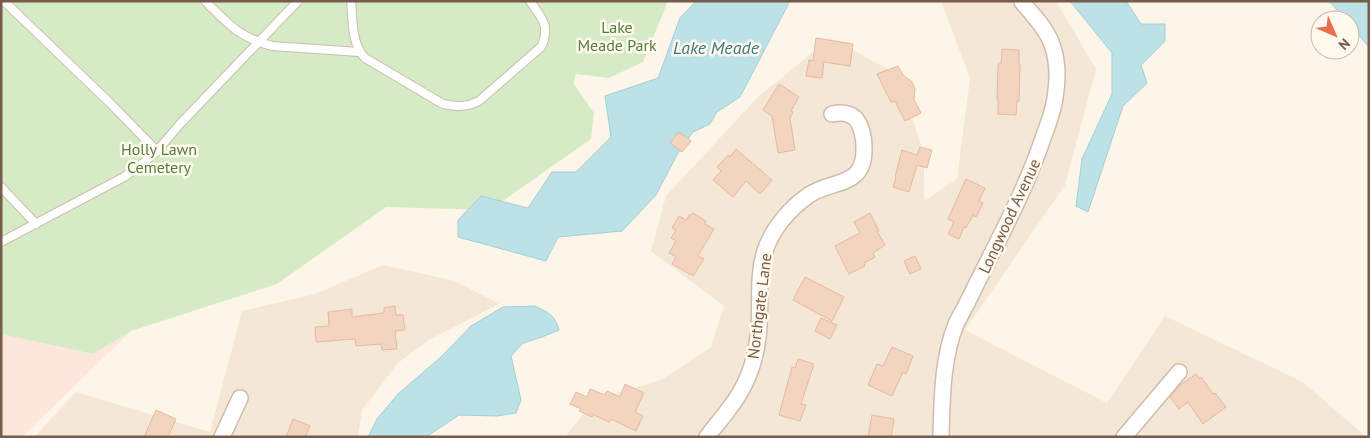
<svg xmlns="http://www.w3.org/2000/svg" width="1370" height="438" font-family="'PT Sans',sans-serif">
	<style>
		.residential { fill: #f4e7d6 }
		.commercial { fill: #fde6dc }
		.green { fill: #d5ebc6 }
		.water { fill: #bce1e7; stroke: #a2d0d9 }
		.building { fill: #f2d4bf; stroke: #e5ba9f }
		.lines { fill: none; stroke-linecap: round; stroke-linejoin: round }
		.lane-casing { stroke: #cfbcad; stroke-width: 10 }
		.street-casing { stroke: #cfbcad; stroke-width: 18 }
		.lane { stroke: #fff; stroke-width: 8 }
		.street { stroke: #fff; stroke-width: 15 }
		.labels { text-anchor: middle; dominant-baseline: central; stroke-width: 5; stroke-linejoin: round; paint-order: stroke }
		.park-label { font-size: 16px; fill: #547d42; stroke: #fff9ee }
		.street-label { font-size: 16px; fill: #775b4b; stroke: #fff9ee }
		.water-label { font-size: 18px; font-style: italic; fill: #417883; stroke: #fff9ee }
	</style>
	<rect width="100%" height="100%" fill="#fdf5e8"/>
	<g class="residential">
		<path d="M941,1H1056L1096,69L1065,185L965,330L1107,403L1165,316L1303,382L1366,437H565L594,400L661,380L711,347L724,306L651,251L666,196L757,98L830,38L899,75L924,155V201L957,179L970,78Z"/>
		<path d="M383,265L455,281L499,304L427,341L398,363L362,410L358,437H34L76,392L210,432L242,311L315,294Z"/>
	</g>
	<path class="commercial" d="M131,331L22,437H1V334L93,354Z"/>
	<path class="green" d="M1,1H668L643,62L609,78L576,74L573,83L594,113L591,139L490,210L386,207L277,284L131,331L93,354L1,334Z"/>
	<g class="water">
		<path d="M696,1H790L740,97L717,112L710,124L693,132L678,153L656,195L622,231L558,237L546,261L458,237V220L481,196L528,208L552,172H576L611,137L605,96L658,78L680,18Z"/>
		<path d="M1070,1H1126L1141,24H1165V41L1141,65L1147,83L1123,106L1088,212L1076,206L1082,159L1112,94V53Z"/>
		<path d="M1329,1H1369V47L1350,25V20H1346Z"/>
		<path d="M535,306C549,313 555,315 559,330L542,337L523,343L511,356L521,400L516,413L497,416L459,415L426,437H368L377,419L398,394L442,356L471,326L503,307Z"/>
	</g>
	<g class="building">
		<path d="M816,38L853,44L850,66L824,62L822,78L806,76L809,60L813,61Z"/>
		<path d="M1002,49L1019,50V64H1020L1019,101H1017L1016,115L998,114V99L997,100L998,64H1001Z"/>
		<path d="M898,66L903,75L912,82L915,88L914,99L921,113L905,121L895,101L891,102L877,74Z"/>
		<path d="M779,84L799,97L791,111L793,112L790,118L795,150L778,153L772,116L763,110Z"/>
		<path d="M679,132L691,141L682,152L670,143Z"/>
		<path d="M920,147L932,150L927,168L917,165L909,192L893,187L896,178L895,177L902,150L917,155Z"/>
		<path d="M736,149L772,180L760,194L746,181L733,197L713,180L721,171L717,167L728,155L730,157Z"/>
		<path d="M966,179L985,188L979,201L983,203L976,217L973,215L966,228L964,227L959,239L948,234L954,222L948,219Z"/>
		<path d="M693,213L706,221L705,224L714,229L698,256L704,259L693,276L672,264L676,257L669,253L676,241L671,238L676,230L672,228L679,216L686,220L690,214L691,215Z"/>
		<path d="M870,213L879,231H877L885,245L873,253L875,257L864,263L865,266L849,274L835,246L860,233L854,222Z"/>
		<path d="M915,256L921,269L910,274L904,261Z"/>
		<path d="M805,277L844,297L832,321L793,300Z"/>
		<path d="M395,306L396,315H403L405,330L395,331L397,349L382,350L381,344L356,346L355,339L316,342L315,327L329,326L328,312L352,309V317L384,313V308Z"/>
		<path d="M821,318L837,325L830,339L815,331Z"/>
		<path d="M892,347L913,356L906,374L903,372L892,396L868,385L877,364L883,366Z"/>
		<path d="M798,359L814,364L801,404L806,405L800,421L779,415L792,367L795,368Z"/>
		<path d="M1196,374L1199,378L1201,377L1213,394L1215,393L1226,407L1203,424L1188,402L1179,409L1170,397L1180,385Z"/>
		<path d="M625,384L644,393L635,412L643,416L636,431L611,419L609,422L592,414V417L579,411L581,409L570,404L576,392L587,397L590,389L605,395L607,391L620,397Z"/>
		<path d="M156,410L176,419L168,437H144Z"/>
		<path d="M872,415L894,419L891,437H868Z"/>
		<path d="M293,419L310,426L305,437H286Z"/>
	</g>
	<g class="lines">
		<g class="lane-casing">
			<g id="lane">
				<path d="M4,1L110,103L157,151"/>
				<path d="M205,1C228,24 240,38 272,46L359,52"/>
				<path d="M351,1C353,20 351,43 365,58L443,104C457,107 467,107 479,101L541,47C551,27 542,18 530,1"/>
				<path d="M1,187L36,224"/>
				<path d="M1,242L124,177L143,163L157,151L180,124L298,1"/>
			</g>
		</g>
		<g class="street-casing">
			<g id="street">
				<path d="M222,437L240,398"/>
				<path d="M707,437C714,427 722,419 728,410C745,389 755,364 758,337C762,308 756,279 765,251C772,229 790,208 809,195C833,179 865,188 864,148C864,139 862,127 856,119C849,112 841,112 832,114"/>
				<path d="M941,437C942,400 942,359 956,324C961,314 967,304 972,293C997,242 1025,192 1043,138C1048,125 1053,112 1055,98C1058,80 1058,59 1051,42C1045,27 1032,14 1022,2"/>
				<path d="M1124,437L1179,372"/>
			</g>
		</g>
		<use href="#lane" class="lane"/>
		<use href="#street" class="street"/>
	</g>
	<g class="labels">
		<g class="park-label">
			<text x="617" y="27">Lake<tspan x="617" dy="18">Meade Park</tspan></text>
			<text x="159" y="149">Holly Lawn<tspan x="159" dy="18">Cemetery</tspan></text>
		</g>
		<g class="street-label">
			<text transform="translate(1009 216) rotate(-65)">Longwood Avenue</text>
			<text transform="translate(759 306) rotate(-83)">Northgate Lane</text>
		</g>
		<g class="water-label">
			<text x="716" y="47">Lake Meade</text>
		</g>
	</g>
	<rect width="1370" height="438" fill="none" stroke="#775b4b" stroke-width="5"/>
	<g transform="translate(1335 35) rotate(135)"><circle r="24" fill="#fff9ee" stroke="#c9baad"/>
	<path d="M0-4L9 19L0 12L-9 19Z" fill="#e76f4d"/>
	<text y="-8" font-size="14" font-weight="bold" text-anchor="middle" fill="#775b4b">N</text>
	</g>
</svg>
